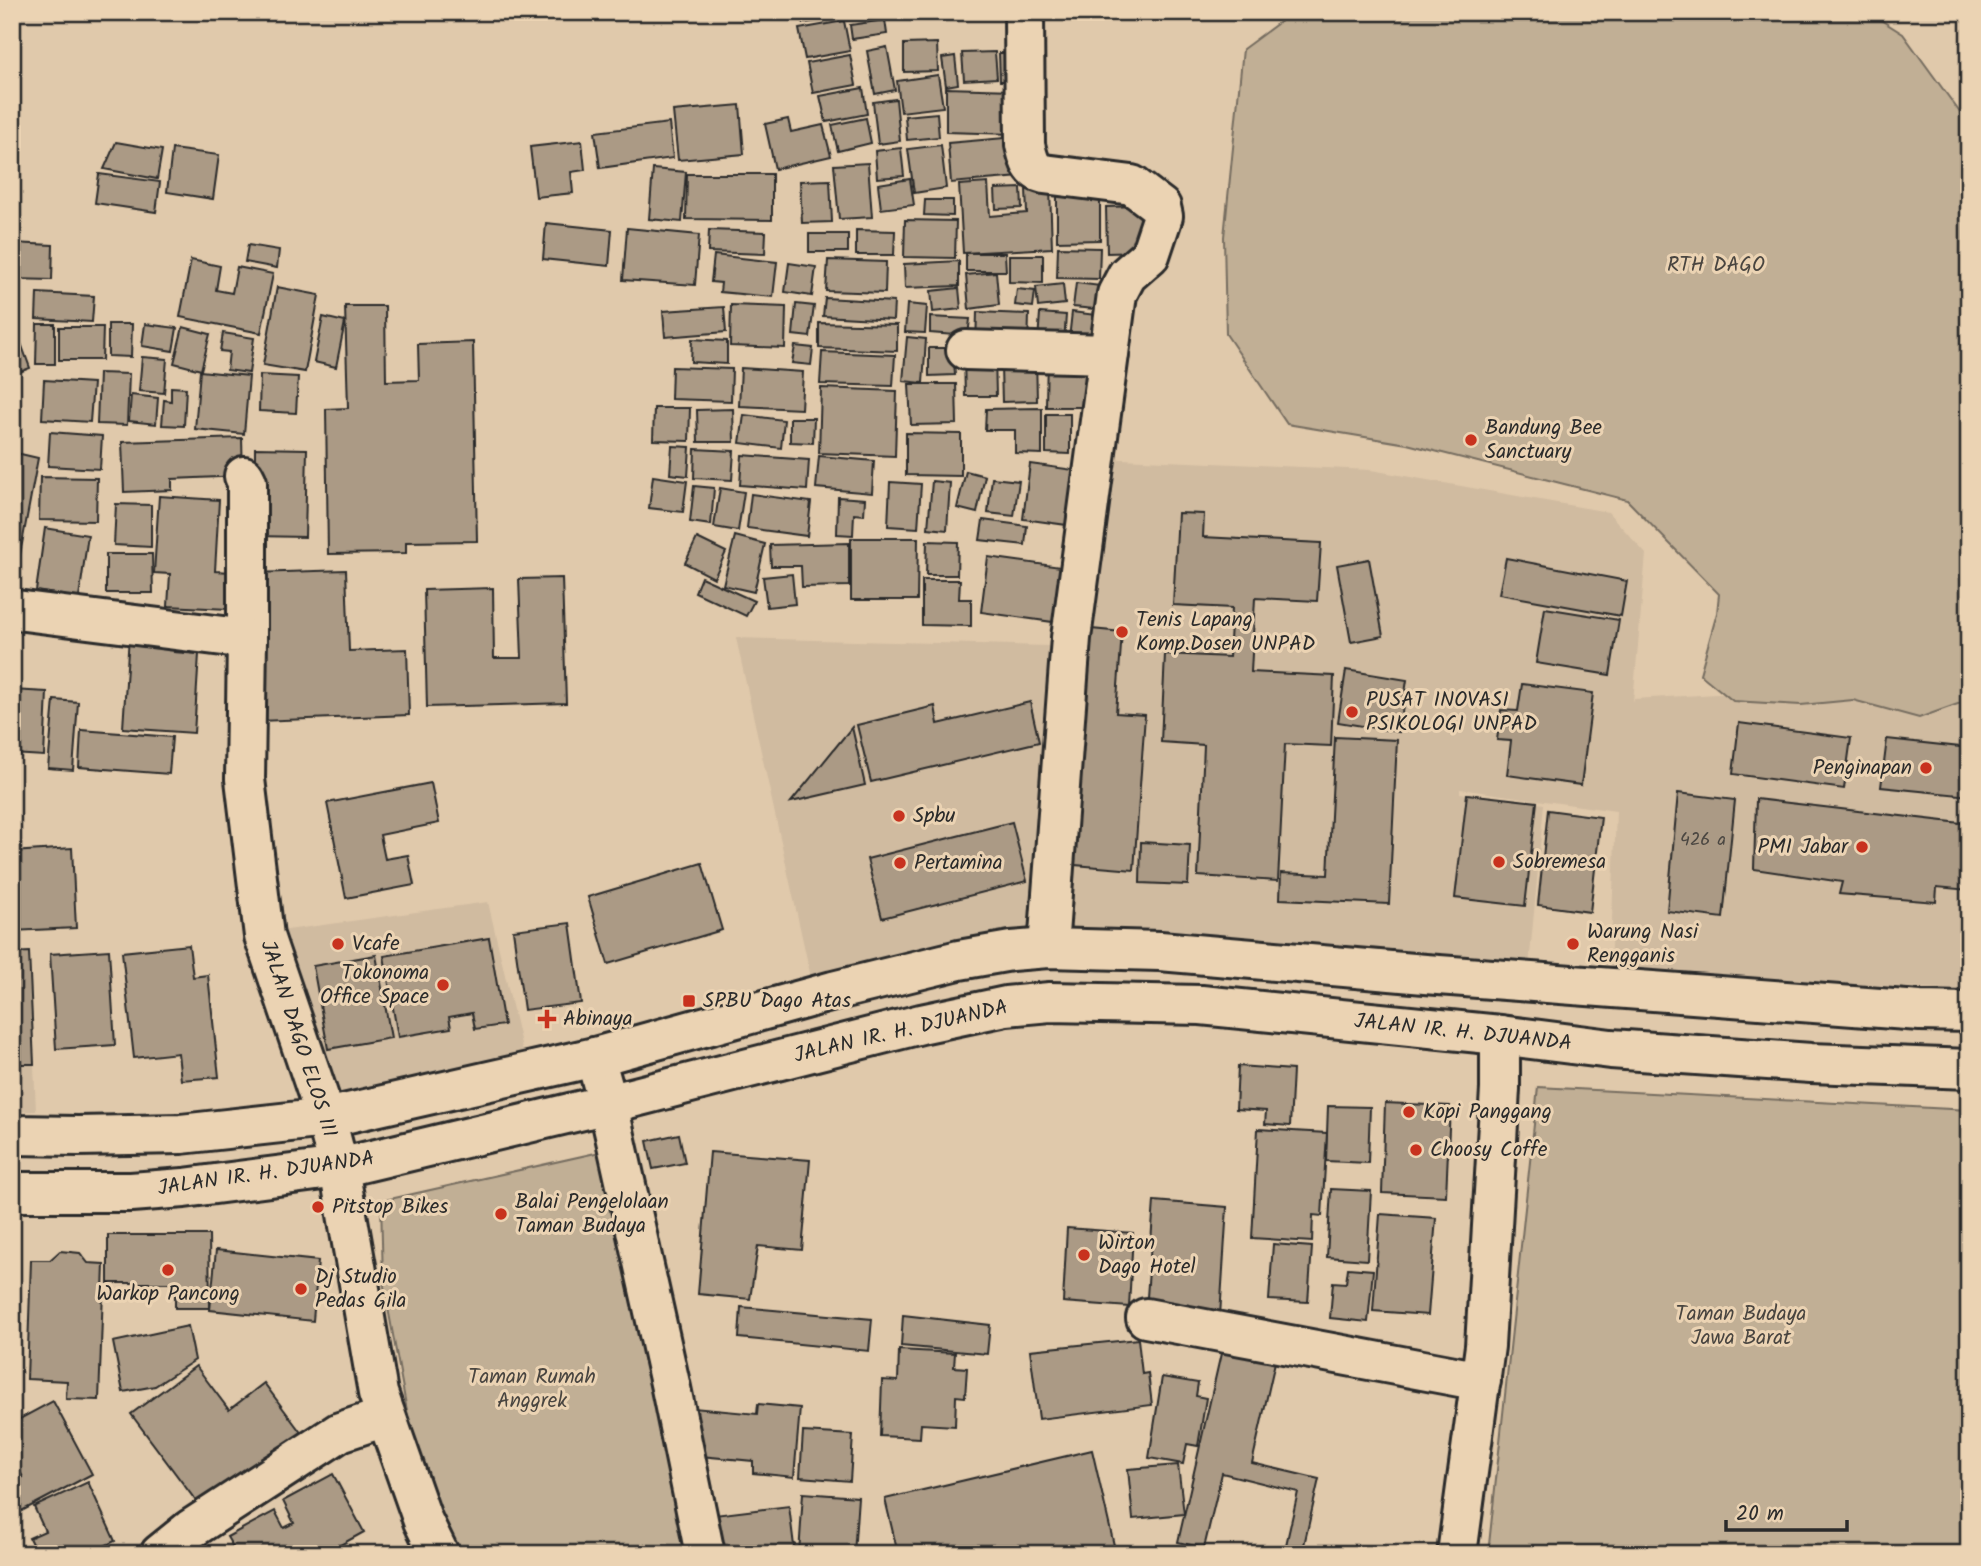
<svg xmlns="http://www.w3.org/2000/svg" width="1981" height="1566" font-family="Kalam,sans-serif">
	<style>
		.built { fill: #d0bba0 }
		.green { fill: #c1af95; stroke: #766d60; stroke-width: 2 }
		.building { fill: #ab9a85; stroke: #2b2b2b; stroke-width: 2 }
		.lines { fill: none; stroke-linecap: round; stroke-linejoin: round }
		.street-casing { stroke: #2b2b2b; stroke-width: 44 }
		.primary-casing { stroke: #2b2b2b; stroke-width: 44 }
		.street { stroke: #ebd3b3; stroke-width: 38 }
		.primary { stroke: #ebd3b3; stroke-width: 38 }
		.poi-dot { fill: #c8321e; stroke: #ebd3b3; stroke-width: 2.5 }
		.labels { text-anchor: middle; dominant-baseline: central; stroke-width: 6; stroke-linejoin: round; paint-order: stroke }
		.number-label { font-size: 18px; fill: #4b4742 }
		.park-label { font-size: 21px; fill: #494540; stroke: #ebd3b3 }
		.poi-label { font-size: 21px; fill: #2b2b2b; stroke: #ebd3b3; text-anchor: start }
		.street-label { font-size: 21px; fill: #2b2b2b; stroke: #ebd3b3 }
	</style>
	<rect width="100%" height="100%" fill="#e0c9ab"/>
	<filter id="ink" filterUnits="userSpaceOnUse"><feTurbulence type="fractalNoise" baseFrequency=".0143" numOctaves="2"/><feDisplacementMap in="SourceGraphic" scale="14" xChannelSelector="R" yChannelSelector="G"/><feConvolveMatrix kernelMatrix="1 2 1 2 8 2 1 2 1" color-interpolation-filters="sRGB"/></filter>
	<g filter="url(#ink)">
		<g class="built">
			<path d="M1098,458L1371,470L1608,512L1646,554L1633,702L1634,699L1883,684L1969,700V990L1610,974L1616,811L1460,789V793L1544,804L1529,966L1446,955L1445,961L1058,928Z"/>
			<path d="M736,638L1051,646L1032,930L812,982Z"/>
			<path d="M488,902L524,1057L334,1102L273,932Z"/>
			<path d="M29,952L36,1111L12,1112V953Z"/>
		</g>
		<g class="green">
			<path d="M1293,12H1868L1903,34L1969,125V700L1919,718L1853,700L1801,705L1733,701L1700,674L1717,613L1719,594L1627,500L1407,444L1287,424L1226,334L1224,237L1243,49Z"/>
			<path d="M1538,1087L1969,1110V1554H1488Z"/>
			<path d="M609,1150L697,1554H455L436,1513L408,1416L383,1281L381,1201Z"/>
		</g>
		<g class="building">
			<rect x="684" y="12" width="46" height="2"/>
			<path d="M801,12H840V19L803,23Z"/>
			<path d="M847,12H884L885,15L847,20Z"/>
			<path d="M885,20L887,34L852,39L850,25Z"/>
			<path d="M844,21L850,51L805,59L799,29Z"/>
			<path d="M937,43L938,71L904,72V44Z"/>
			<path d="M887,47L895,90L875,94L867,51Z"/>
			<path d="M995,52L997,78L964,80L962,53Z"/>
			<path d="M999,53H1019L1020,81H1000Z"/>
			<path d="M850,55L856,85L813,93L807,63Z"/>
			<path d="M955,56L958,84L946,86L942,58Z"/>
			<path d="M938,75L943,107L901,112L897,81Z"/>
			<path d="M863,88L867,114L826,122L820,96Z"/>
			<path d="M946,88L1014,90L1013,134L946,132Z"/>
			<path d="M896,99L900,141L878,144L873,102Z"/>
			<path d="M740,105L744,154L678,160L673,111Z"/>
			<path d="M937,113L939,137L907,140L905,116Z"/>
			<path d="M866,118L871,143L838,151L832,125Z"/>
			<path d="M788,119L791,132L823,125L831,156L775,169L765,124Z"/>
			<path d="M669,123L673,158L600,168L595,132Z"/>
			<path d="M1016,137L1020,177L951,183L948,143Z"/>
			<path d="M582,141L585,170L571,172L573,193L536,197L530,147Z"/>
			<path d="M116,142L162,150L157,179L104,169Z"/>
			<path d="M941,145L946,188L914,193L908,149Z"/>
			<path d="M901,148L904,176L877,178L875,151Z"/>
			<path d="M172,149L219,155L213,199L167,192Z"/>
			<path d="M868,163L872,217L839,219L834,165Z"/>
			<path d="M653,169L686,172L682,222L649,219Z"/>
			<path d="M99,174L160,182L156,212L95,203Z"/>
			<path d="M687,174H772V220L686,219Z"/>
			<path d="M910,179L914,205L881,209L878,184Z"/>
			<path d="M830,180L832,222L802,223L800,181Z"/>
			<path d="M988,183L990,216L1027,213L1026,189L1050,188L1052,248L963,253L959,185Z"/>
			<path d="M1021,188L1022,208L996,209L995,189Z"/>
			<path d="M1057,196H1100V240L1057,241Z"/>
			<path d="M925,200H953V216L924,215Z"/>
			<path d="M1141,206L1142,252L1107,253L1106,207Z"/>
			<path d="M905,220L956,221L955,258L904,257Z"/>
			<path d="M546,223L612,230L609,266L543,259Z"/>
			<path d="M627,228L699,235L695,285L623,280Z"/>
			<path d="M709,230L766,232L765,254L708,252Z"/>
			<path d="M856,230L895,231L894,255H856Z"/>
			<rect x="809" y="234" width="39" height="18"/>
			<path d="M12,243L53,245L52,280L12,279Z"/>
			<path d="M248,245L279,250L277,268L245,262Z"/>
			<path d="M1058,247L1100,248L1099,279L1057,278Z"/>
			<path d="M966,253H1005L1006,271H966Z"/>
			<path d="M714,255L777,262L773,297L720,292L721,283L711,282Z"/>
			<path d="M1009,255H1043V283L1009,282Z"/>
			<path d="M191,260L220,266L216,290L232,293L237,267L273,274L261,333L180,317Z"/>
			<path d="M828,260L886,262L885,293L826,291Z"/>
			<path d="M959,261V286L905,288L904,264Z"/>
			<path d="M789,263L816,267L812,296L785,292Z"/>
			<path d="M996,272L999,305L969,309L966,275Z"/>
			<path d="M1076,283L1109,287L1106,310L1073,307Z"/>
			<path d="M1063,284L1065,304L1038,307L1036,287Z"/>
			<path d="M277,287L319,295L305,372L263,365Z"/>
			<path d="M959,288L961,309L933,312L931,291Z"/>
			<path d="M12,289H20L19,330H12Z"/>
			<path d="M1017,289L1035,291L1033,307L1015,305Z"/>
			<path d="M37,293L94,296L92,322L36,319Z"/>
			<path d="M825,298L894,302L893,320L823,316Z"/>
			<path d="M796,304L814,306L810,337L793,335Z"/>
			<path d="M907,304L927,306L925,333L905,332Z"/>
			<path d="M731,305L786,307L785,348L730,346Z"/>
			<path d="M345,306H385L386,381L419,380L418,344L473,342L477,541L406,542V553L328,554L326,409L348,408Z"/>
			<path d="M724,307L726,332L665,337L663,311Z"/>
			<path d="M977,312L1029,314L1028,349L976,346Z"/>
			<path d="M1072,312L1104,316L1100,352L1068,348Z"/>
			<path d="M1040,313L1066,315L1064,342L1038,341Z"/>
			<path d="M323,317L345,322L336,367L314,362Z"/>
			<path d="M930,317L970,319L968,336L930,333Z"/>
			<path d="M819,323L897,325V351L819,348Z"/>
			<path d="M37,324H55V364H36Z"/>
			<path d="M108,324H132L131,357L108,356Z"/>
			<path d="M145,324L177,328L173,351L142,346Z"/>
			<path d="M59,327H103L102,360H59Z"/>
			<path d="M183,327L210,334L201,370L174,363Z"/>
			<path d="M223,333L254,338L249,373L227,370L229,352L220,351Z"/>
			<path d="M18,335L30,368L12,375V338Z"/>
			<path d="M907,337L926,339L923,383L903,381Z"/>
			<path d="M692,339L727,341V364L691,362Z"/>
			<path d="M795,346L813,348L811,365L792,363Z"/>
			<path d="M929,348H953L955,375L929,376Z"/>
			<path d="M822,352L895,355L893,386L820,384Z"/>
			<path d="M1047,353L1097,354L1096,407H1046Z"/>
			<path d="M1036,355L1037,401L1002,402L1001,367Z"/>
			<path d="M964,356H995L996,396H965Z"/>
			<path d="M142,357L167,359L164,393L139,391Z"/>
			<path d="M672,367L732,369L731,401L671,399Z"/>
			<path d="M741,368L803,372L801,409L739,406Z"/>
			<path d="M200,371L249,376L244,434L195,429Z"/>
			<path d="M99,373L129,374L127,425L97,424Z"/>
			<path d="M260,375L298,377L296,413L259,411Z"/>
			<path d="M44,380L93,383L90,422L42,419Z"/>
			<path d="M909,384H956L957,424L911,425Z"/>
			<path d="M171,387L186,388L184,426L162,425L164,400L171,401Z"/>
			<path d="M821,388L897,391L895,456L819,453Z"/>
			<path d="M131,395L158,398L156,424L129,421Z"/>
			<path d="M654,408H690L689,441L653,440Z"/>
			<path d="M1042,408V454L1015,453V430H985L986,409Z"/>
			<path d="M733,409L734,442H698L697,410Z"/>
			<path d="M1046,414H1070V454L1046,453Z"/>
			<path d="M744,415L784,420L781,448L740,443Z"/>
			<path d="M790,418H814L813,443L790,442Z"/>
			<path d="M50,432L102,436L100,469L48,466Z"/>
			<path d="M906,433L961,434V476L906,475Z"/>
			<path d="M242,438L243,476L172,479V490L124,492L122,442Z"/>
			<path d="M672,446L690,447L688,476L670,474Z"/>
			<path d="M255,448L307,449L305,537L255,536Z"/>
			<path d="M695,449L734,451L732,480L694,478Z"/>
			<path d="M12,452L38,458L18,565L12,564Z"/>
			<path d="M742,455L809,460L807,490L740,485Z"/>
			<path d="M819,456L874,461L872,493L816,488Z"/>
			<path d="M1030,464L1074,470L1067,525L1023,519Z"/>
			<path d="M966,471L985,476L977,513L957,508Z"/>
			<path d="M653,476L687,481L683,512L649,508Z"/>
			<path d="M40,477L97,478L96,521L39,520Z"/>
			<path d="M992,478L1019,481L1014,516L988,513Z"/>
			<path d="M932,481L950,483L947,530L928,528Z"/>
			<path d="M890,482L921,484L918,528L888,526Z"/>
			<path d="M694,486L714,488L711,525L690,522Z"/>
			<path d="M720,488L744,492L738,531L714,527Z"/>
			<path d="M751,494L811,502L807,536L747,528Z"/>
			<path d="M159,496L219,500L215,571L231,572L228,609L168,606L170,574L154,573Z"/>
			<path d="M838,497L865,499L864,515L854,514L853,535L837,534Z"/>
			<path d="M116,504L151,505V547L114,545Z"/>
			<path d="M1178,513L1204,514L1203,537L1321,543L1317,601L1255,598L1251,672L1334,676L1331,746L1285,744L1278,881L1198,876L1204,745L1161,742L1165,654L1229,657L1232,608L1173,605Z"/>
			<path d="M983,520L1027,526L1025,545L980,540Z"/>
			<path d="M45,528L88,535L79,598L36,591Z"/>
			<path d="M735,536L765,544L754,592L723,585Z"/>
			<path d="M697,538L726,552L714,578L685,563Z"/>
			<path d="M851,538H918L917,600H851Z"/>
			<path d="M927,541L958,542L957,575H926Z"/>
			<path d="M849,543V586L802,587L801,566H771L770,545Z"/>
			<path d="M106,554H152L153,593H106Z"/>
			<path d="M988,557L1068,568L1060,623L981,612Z"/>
			<path d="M1506,558L1627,581L1621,616L1499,594Z"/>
			<path d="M1369,559L1383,636L1351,642L1337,565Z"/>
			<path d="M346,570L349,651L407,649L409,715L259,721L254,573Z"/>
			<path d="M792,574L795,604L767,607L763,577Z"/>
			<path d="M701,577L754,601L746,616L695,592Z"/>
			<path d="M562,578L566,703L427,707L424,590L493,588L494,658H522L519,579Z"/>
			<path d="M922,580H960L959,599H971V626L922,625Z"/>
			<path d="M1545,608L1619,620L1610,675L1536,663Z"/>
			<path d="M1081,628L1122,632L1116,713L1145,715L1134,870L1063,864Z"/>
			<path d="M129,636L175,640L174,652L199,654L194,733L123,728Z"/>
			<path d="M1346,670L1407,680L1399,732L1338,722Z"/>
			<path d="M1522,684L1593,693L1581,785L1507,775L1511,741L1497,740L1501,710L1518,711Z"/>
			<path d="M12,690L47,692L44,756L12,754Z"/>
			<path d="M54,700L78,702L73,770L48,768Z"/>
			<path d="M1030,702L1039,742L871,782L857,725L935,706L938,724Z"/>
			<path d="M1739,723L1851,738L1844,789L1733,774Z"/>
			<path d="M852,727L865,785L791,802Z"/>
			<path d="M81,730L172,737L169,774L79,767Z"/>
			<path d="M1335,737L1397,740L1389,904L1280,899L1281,873L1328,875Z"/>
			<path d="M1887,739L1969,748V796L1881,787Z"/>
			<path d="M431,783L439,823L380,835L385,859L408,855L414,885L346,898L327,803Z"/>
			<path d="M1678,793L1735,800L1723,918L1667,911Z"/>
			<path d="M1467,794L1537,802L1525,906L1455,898Z"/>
			<path d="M1756,799L1969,824V890L1937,887L1936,902L1839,894L1842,882L1754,869Z"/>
			<path d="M1548,810L1601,817L1590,912L1538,905Z"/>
			<path d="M1012,822L1027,881L882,918L867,859Z"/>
			<path d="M1141,842L1190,845L1188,885L1140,883Z"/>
			<path d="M72,848L76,928L12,931V852Z"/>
			<path d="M702,863L722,930L608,964L588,897Z"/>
			<path d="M570,923L581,1003L524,1010L513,930Z"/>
			<path d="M489,938L504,1025L475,1029L472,1013L449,1017L451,1028L398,1037L384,956Z"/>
			<path d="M189,945L193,977L208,975L219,1077L181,1080L178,1053L134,1058L122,952Z"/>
			<path d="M109,950L115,1045L56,1049L50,954Z"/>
			<path d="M29,952L34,1064H12V953Z"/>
			<path d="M376,955L391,1038L328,1049L313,966Z"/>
			<path d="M1238,1066L1293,1070L1290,1126L1265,1124L1266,1111L1236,1109Z"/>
			<path d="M1385,1103L1450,1106L1446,1196L1382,1193Z"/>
			<path d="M1328,1106L1370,1107L1368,1163L1326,1161Z"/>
			<path d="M1258,1129L1327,1133L1322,1216L1313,1215L1312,1242L1252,1238Z"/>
			<path d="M679,1134L685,1163L653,1169L647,1141Z"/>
			<path d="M710,1152L810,1160L802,1250L758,1246L750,1299L698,1294Z"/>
			<path d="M1331,1189L1371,1191L1367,1260L1327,1257Z"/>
			<path d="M1154,1201L1227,1207L1220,1316L1146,1311Z"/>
			<path d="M1380,1214L1436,1218L1428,1315L1373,1311Z"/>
			<path d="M1067,1228L1133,1233L1129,1307L1063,1302Z"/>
			<path d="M108,1235H209L210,1308H175V1283H108Z"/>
			<path d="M1273,1244L1312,1247L1308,1302L1269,1300Z"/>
			<path d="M216,1250L318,1261L313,1321L210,1310Z"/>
			<path d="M60,1251L80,1253L88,1263L104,1264L99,1400L66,1399L67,1381L27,1379L31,1260H50Z"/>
			<path d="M1348,1268L1373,1270L1368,1322L1330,1318L1333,1282L1346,1283Z"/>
			<path d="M12,1293H16L13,1352H12Z"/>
			<path d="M741,1307L872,1319L869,1351L739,1338Z"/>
			<path d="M903,1315L990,1325L987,1354L901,1346Z"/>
			<path d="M188,1326L195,1360L155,1386L123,1392L113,1342Z"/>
			<path d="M1138,1339L1142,1374L1148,1373L1152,1405L1039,1419L1030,1350Z"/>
			<path d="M1222,1349L1275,1362L1252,1463L1319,1479L1302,1554H1284L1298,1492L1222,1473L1204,1548L1178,1542Z"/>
			<path d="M899,1350L955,1353L954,1367L967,1368L965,1397L956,1396L955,1426L921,1424L920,1438L880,1436L882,1380L898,1381Z"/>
			<path d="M196,1366L229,1410L264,1383L305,1438L205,1513L131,1414Z"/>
			<path d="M1162,1377L1198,1383L1196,1396L1206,1398L1198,1446L1187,1444L1183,1464L1149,1458Z"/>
			<path d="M53,1401L92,1474L12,1516V1483L23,1477L12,1458V1423Z"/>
			<path d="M758,1404L800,1408L794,1477L753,1473V1461L690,1455L694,1408L757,1414Z"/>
			<path d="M803,1432L853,1435L850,1481L800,1477Z"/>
			<path d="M1092,1450L1116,1554H898L885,1499Z"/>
			<path d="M1178,1465L1184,1514L1133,1519L1128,1469Z"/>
			<path d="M333,1474L364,1532L324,1554H237L227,1537L275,1511L284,1528L294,1523L283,1501Z"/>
			<path d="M88,1482L115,1541L87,1554H37L29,1538L45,1531L34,1507Z"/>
			<path d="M803,1493L858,1497L854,1554H799Z"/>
			<path d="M789,1506L795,1554H719L714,1515Z"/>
			<path d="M1171,1546L1206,1554H1169Z"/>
		</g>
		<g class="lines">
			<g class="street-casing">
				<g id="street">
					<path d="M1024,12L1025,145C1028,157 1030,171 1044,174L1132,185L1161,207L1163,216L1150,255L1127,275L1117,294L1071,638L1048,948"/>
					<path d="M966,350L1109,354"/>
					<path d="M244,476L247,482V639"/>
					<path d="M16,610L247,639L245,779L264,936L326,1118L339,1168L378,1393L423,1521L439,1554"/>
					<path d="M595,1057L608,1104L671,1388L705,1554"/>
					<path d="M1146,1318L1481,1381"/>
					<path d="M160,1554L191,1529L340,1432L385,1417"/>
					<path d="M1457,1554L1485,1346L1500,1089V1035"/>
				</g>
			</g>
			<g class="primary-casing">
				<g id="primary">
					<path d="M12,1135L78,1136L181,1134L326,1118L595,1057L833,991L959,960L1011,951L1048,948L1160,951L1425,974L1920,1011L1969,1012"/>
					<path d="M12,1192H131L184,1188L339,1168L608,1104L921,1024L1006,1006L1050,1002L1201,1005L1500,1035L1611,1049L1811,1063L1969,1069"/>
				</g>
			</g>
			<use href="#street" class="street"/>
			<use href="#primary" class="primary"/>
		</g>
	</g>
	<g class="poi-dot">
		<circle cx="1471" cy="440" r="7"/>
		<circle cx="1122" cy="632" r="7"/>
		<circle cx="1352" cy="712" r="7"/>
		<circle cx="1926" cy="768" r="7"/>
		<circle cx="899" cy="816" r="7"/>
		<circle cx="1862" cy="847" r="7"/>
		<circle cx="1499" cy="862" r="7"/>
		<circle cx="900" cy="863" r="7"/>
		<circle cx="338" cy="944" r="7"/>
		<circle cx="1573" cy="944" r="7"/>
		<circle cx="443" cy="985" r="7"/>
		<rect x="682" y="994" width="14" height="14" rx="3.5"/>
		<path d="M543.5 1008.5h7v7h7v7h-7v7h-7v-7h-7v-7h7z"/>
		<circle cx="1409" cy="1112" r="7"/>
		<circle cx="1416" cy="1150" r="7"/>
		<circle cx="318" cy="1207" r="7"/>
		<circle cx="501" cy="1214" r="7"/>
		<circle cx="1084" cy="1255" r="7"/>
		<circle cx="168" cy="1270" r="7"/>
		<circle cx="301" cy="1289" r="7"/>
	</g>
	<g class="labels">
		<g class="number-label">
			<text x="1703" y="840">426 a</text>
		</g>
		<g class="park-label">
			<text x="1716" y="265">RTH DAGO</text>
			<text x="1741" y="1314">Taman Budaya<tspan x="1741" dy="24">Jawa Barat</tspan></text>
			<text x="532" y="1377">Taman Rumah<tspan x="532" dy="24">Anggrek</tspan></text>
		</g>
		<g class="poi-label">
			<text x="1485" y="428">Bandung Bee<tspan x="1485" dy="24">Sanctuary</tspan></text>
			<text x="1136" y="620">Tenis Lapang<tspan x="1136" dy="24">Komp.Dosen UNPAD</tspan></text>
			<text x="1366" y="700">PUSAT INOVASI<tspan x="1366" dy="24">PSIKOLOGI UNPAD</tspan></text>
			<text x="1912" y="768" text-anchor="end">Penginapan</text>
			<text x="913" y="816">Spbu</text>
			<text x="1848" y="847" text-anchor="end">PMI Jabar</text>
			<text x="1513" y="862">Sobremesa</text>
			<text x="914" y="863">Pertamina</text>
			<text x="1587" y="932">Warung Nasi<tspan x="1587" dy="24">Rengganis</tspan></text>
			<text x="352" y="944">Vcafe</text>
			<text x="429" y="973" text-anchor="end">Tokonoma<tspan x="429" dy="24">Office Space</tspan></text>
			<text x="703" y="1001">SPBU Dago Atas</text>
			<text x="563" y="1019">Abinaya</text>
			<text x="1423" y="1112">Kopi Panggang</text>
			<text x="1430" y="1150">Choosy Coffe</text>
			<text x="515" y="1202">Balai Pengelolaan<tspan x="515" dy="24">Taman Budaya</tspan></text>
			<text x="332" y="1207">Pitstop Bikes</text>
			<text x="1098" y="1243">Wirton<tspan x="1098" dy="24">Dago Hotel</tspan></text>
			<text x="315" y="1277">Dj Studio<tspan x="315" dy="24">Pedas Gila</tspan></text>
			<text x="168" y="1294" text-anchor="middle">Warkop Pancong</text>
		</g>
		<g class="street-label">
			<text transform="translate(901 1032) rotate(-13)">JALAN IR. H. DJUANDA</text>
			<text transform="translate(1463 1033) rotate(6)">JALAN IR. H. DJUANDA</text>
			<text transform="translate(298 1039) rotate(72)">JALAN DAGO ELOS III</text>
			<text transform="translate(266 1174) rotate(-8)">JALAN IR. H. DJUANDA</text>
		</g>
	</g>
	<rect width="1981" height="1566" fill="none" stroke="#ebd3b3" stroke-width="42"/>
	<rect x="21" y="21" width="1939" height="1524" fill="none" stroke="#2b2b2b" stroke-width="2.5" filter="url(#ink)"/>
	<path d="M1726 1520v10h121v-10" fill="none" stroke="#2b2b2b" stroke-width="3.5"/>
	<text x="1736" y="1520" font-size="21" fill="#2b2b2b" stroke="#ebd3b3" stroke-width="5" paint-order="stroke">20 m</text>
</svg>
